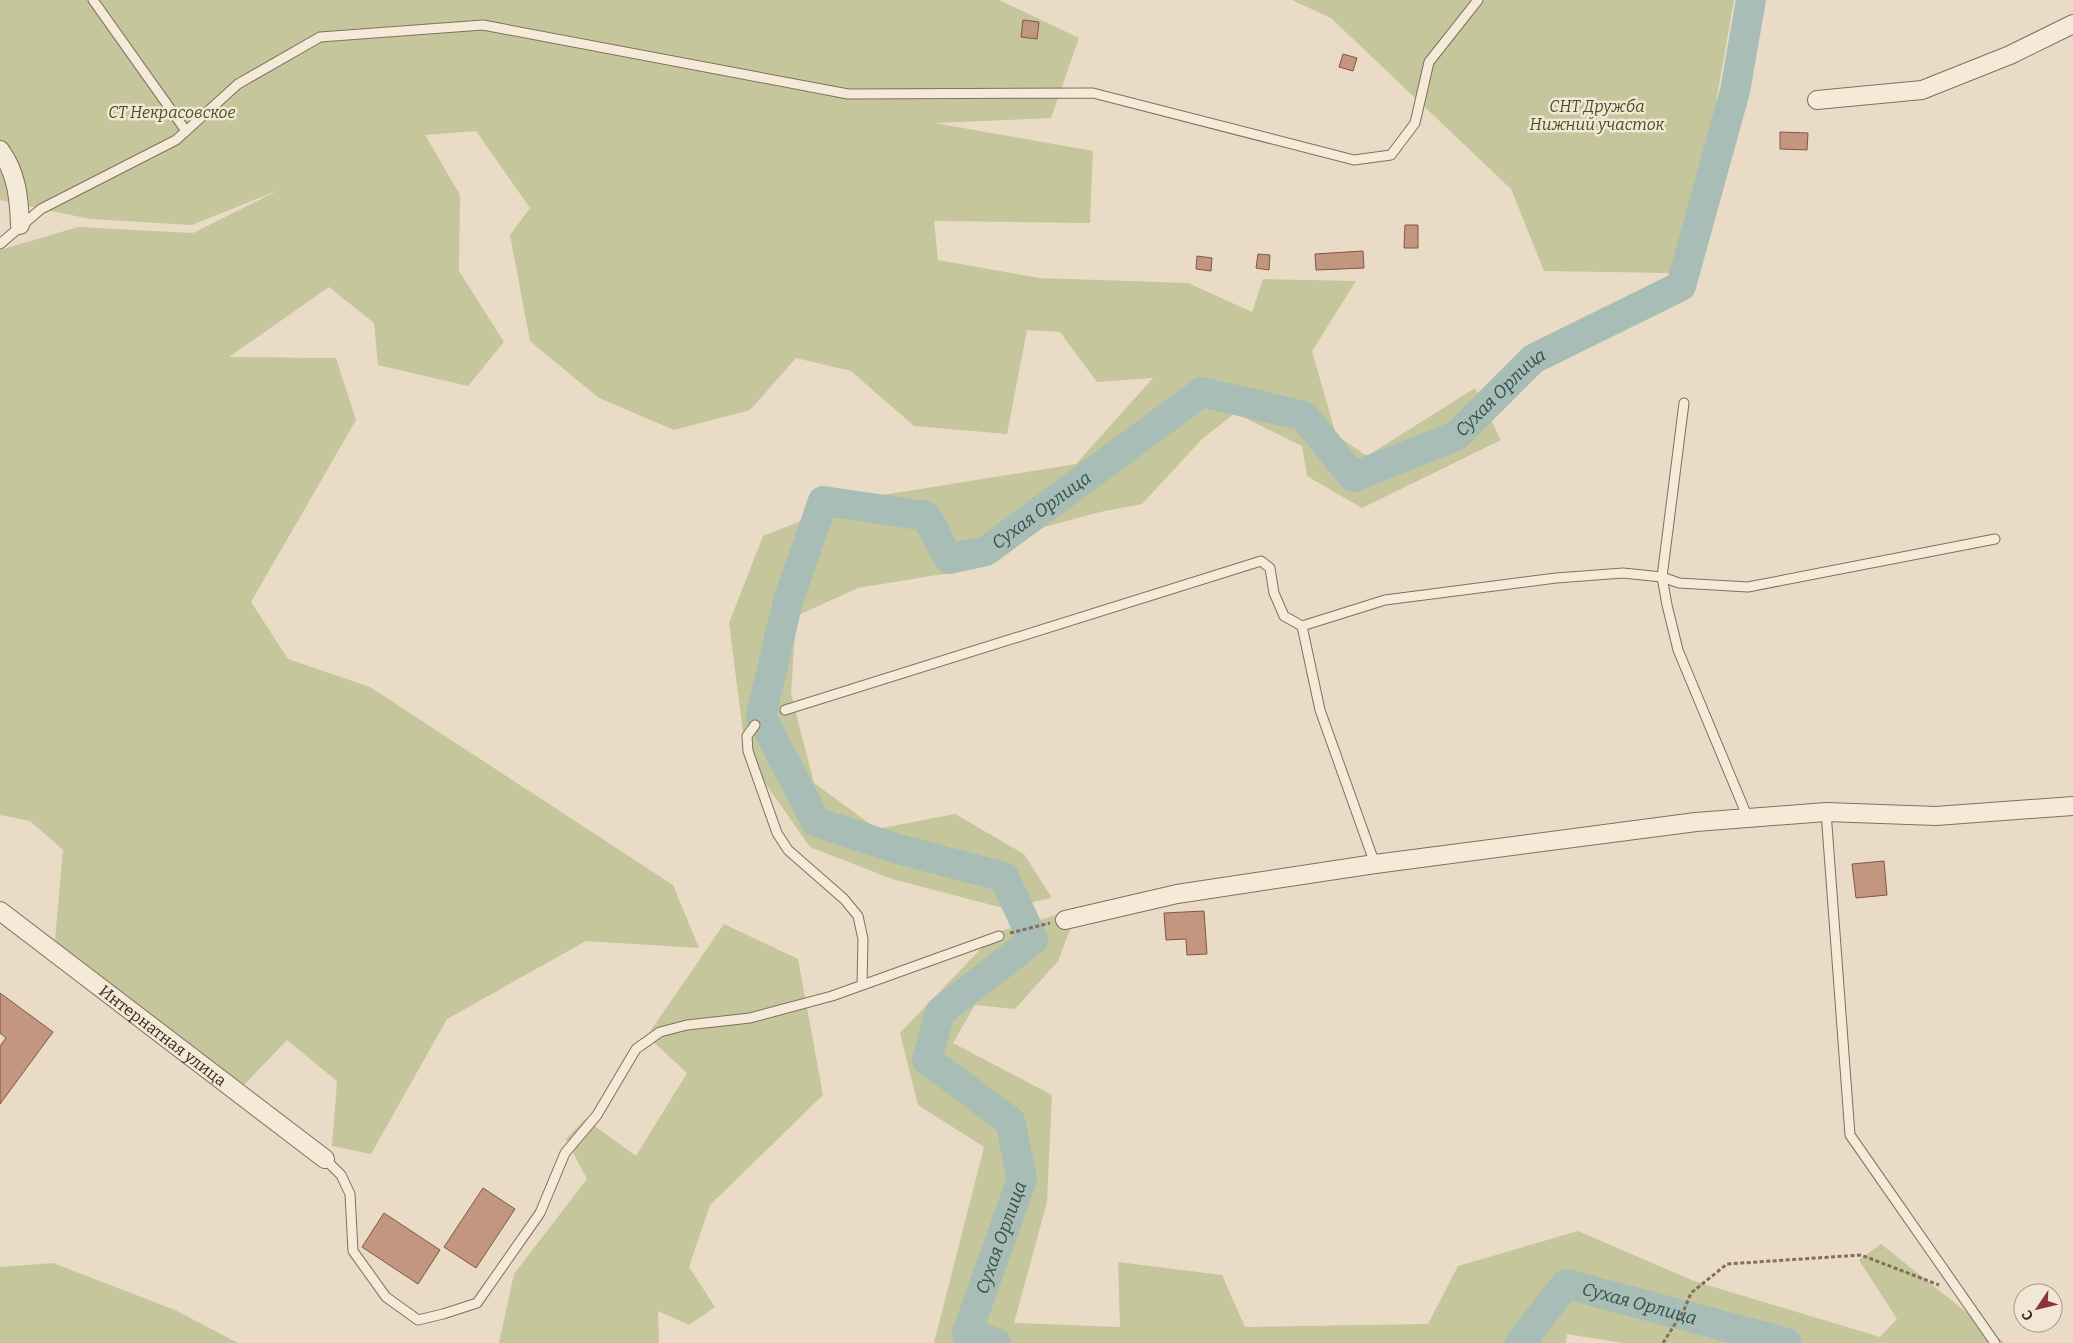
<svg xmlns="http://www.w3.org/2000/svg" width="2073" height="1343" font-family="Bitter,serif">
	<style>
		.green { fill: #c5c69b }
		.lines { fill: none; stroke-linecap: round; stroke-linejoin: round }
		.river { stroke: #a7bdb5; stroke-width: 30 }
		.building { fill: #c39680; stroke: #7f5746 }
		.service-casing { stroke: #836e5e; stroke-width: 11 }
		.minor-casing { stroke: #836e5e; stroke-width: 20 }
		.path { stroke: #836e5e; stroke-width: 3; stroke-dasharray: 4 2.5; stroke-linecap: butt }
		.service { stroke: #f5ead8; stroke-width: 9 }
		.minor { stroke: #f5ead8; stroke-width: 18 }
		.labels { text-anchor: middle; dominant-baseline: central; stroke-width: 5; stroke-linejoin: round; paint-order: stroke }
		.park-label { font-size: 16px; font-style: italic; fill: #494f29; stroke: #f2e6d5 }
		.street-label { font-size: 16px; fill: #342820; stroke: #f2e6d5 }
		.water-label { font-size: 18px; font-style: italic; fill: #31534d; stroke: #f2e6d5 }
	</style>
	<rect width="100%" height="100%" fill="#e9dbc6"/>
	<g class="green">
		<path d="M0,0H999L1079,38L1051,118L935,123L1093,151L1090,223L934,221L938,260L1039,278L1188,283L1252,312L1263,279L1356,281L1312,351L1336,435L1367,456L1475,388L1501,440L1362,508L1307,476L1302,446L1235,413L1202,439L1142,504L1100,512L1008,537L949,573L858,588L796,616L791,694L814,783L877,829L955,814L1024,854L1052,898L1003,908L892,879L810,847L746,756L729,623L763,536L858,499L1076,464L1153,378L1097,382L1060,332L1027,330L1007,434L914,426L851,371L796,358L750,410L674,430L599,398L530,341L510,235L530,208L476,131L425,135L460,195L459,271L504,342L468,386L378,365L374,323L329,287L229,357L336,358L356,420L251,602L288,659L370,687L673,885L699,948L586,941L447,1019L371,1154L332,1146L337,1081L287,1040L243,1086L55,941L63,850L30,821L0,815V250L78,227L193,233L279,190L192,225L90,219L0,200Z"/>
		<path d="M1292,0H1734L1705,165L1670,273L1544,271L1511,189L1331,18Z"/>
		<path d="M1078,909L1058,961L1015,1009L975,1005L953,1043L1052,1095L1047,1202L1014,1323L1120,1327L1118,1262L1222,1275L1245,1327L1428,1324L1458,1266L1578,1231L1694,1281L1880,1337L1897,1319L1859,1260L1881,1244L2005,1343H1623L1567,1334L1566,1343H934L984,1147L918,1105L900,1033L997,932Z"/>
		<path d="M724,924L798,959L823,1095L710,1205L689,1267L715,1307L689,1325L658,1311L659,1343H499L514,1274L587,1179L566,1139L585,1119L636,1156L687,1073L647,1036Z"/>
		<path d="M53,1263L175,1310L238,1343H0V1267Z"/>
	</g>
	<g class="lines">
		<g class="river">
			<path id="s1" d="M996,1343L967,1333L1022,1179L1010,1121L927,1060L940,1012L1033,940L1004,877L898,849L816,822L761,716L788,601L823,501L926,516L949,559L986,551L1202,392L1304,416L1353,477L1456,436L1533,359L1681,286L1735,91L1751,0"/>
			<path id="s2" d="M1520,1343L1566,1284L1787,1343"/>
		</g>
	</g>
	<g class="building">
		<path d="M1023,20L1039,22L1037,39L1021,37Z"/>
		<path d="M1343,54L1357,58L1353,71L1339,67Z"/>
		<path d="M1780,132L1808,133L1807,150L1780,149Z"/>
		<path d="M1405,225H1418V248H1404Z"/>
		<path d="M1363,251L1364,268L1316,270L1315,254Z"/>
		<path d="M1258,254L1270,255L1269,270L1256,268Z"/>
		<path d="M1197,256L1212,258L1211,271L1196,269Z"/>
		<path d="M1884,861L1887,895L1856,898L1852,864Z"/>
		<path d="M1204,911L1207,954L1187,955L1186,939L1166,940L1164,913Z"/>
		<path d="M0,993L53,1032L0,1104V1046L6,1038L0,1033Z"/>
		<path d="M483,1188L515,1209L476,1268L444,1247Z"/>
		<path d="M384,1213L440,1250L418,1284L362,1247Z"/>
	</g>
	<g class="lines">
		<g class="service-casing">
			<g id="service">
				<path d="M93,0L186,131"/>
				<path d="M0,244L41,209L176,140L238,84L320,37L483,25L848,94L1093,93L1354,160L1391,155L1415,123L1429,62L1478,0"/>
				<path d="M1684,403L1662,577L1667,605L1678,650L1748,818"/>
				<path d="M1302,626L1320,710L1375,864"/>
				<path d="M785,710L1261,561L1270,568L1274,593L1284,616L1302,626L1385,600L1556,578L1623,573L1662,577L1679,583L1748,587L1995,539"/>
				<path d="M755,725L747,736L748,751L777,833L788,850L844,899L858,916L863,939L862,984"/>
				<path d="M1826,812L1850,1135L1995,1343"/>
				<path d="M325,1159L341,1175L350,1194L353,1251L386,1297L418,1320L443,1314L477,1303L540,1213L565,1153L597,1115L636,1049L660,1032L687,1025L750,1018L832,996L999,936"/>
			</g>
		</g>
		<g class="minor-casing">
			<g id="minor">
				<path d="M1817,100L1922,90L2010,55L2073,24"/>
				<path d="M0,150C17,173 19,198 20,225"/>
				<path id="s3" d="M0,911L325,1159"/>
				<path d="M1065,920L1177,894L1375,864L1696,822L1826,812L1936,816L2073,806"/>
			</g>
		</g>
		<g class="path">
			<path d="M1010,933L1050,923"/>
			<path d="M1663,1343L1684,1310L1691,1293L1727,1264L1861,1255L1939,1285"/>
		</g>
		<use href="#service" class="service"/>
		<use href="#minor" class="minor"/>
	</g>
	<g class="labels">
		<g class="park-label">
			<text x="1597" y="106">СНТ Дружба<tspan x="1597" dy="18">Нижний участок</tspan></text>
			<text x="172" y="112">СТ Некрасовское</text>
		</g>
		<g class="street-label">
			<text stroke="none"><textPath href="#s3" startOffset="205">Интернатная улица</textPath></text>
		</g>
		<g class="water-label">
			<text stroke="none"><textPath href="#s1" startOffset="1948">Сухая Орлица</textPath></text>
			<text stroke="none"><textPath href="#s1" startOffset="1392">Сухая Орлица</textPath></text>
			<text stroke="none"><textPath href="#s1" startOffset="132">Сухая Орлица</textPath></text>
			<text stroke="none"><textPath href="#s2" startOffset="151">Сухая Орлица</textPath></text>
		</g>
	</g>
	<g transform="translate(2038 1308) rotate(235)"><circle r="24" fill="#f2e6d5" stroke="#a69a8d"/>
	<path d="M0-4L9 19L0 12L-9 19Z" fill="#8b343d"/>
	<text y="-8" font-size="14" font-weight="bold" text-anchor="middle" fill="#342820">С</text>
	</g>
</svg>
